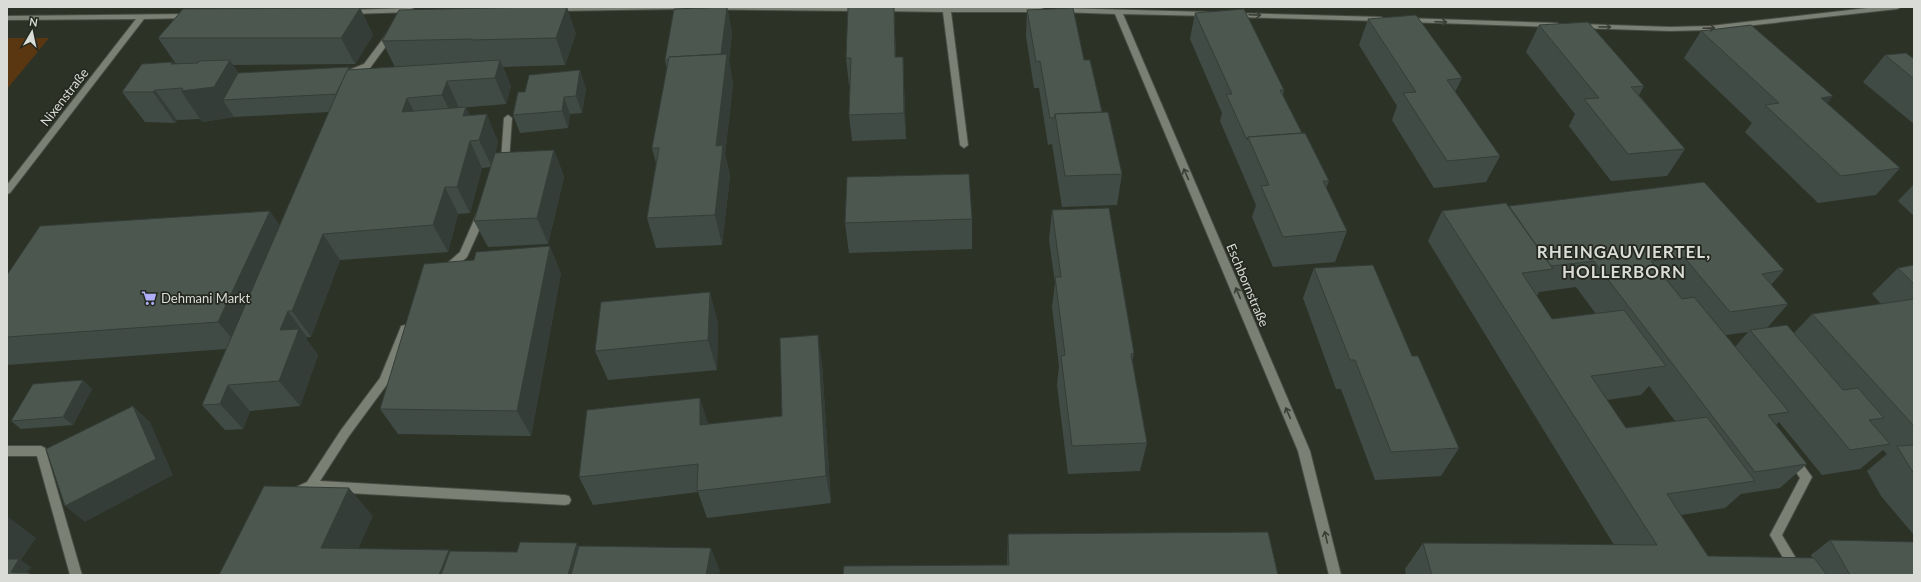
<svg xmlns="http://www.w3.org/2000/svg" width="1921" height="582" font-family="Lato,sans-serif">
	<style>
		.green { fill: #5b3711 }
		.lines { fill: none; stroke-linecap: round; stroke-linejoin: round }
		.minor-casing { stroke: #494c44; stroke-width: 2 }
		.minor { fill: #7b8074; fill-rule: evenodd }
		.wall { fill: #414b45; fill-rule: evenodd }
		.shaded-wall { fill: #353d38 }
		.building { fill: #4c5750; stroke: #353d38 }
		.oneway { stroke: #3a3e34 }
		.labels { text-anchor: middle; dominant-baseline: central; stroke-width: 3.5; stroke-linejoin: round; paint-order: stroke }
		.street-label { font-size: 13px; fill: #daddd7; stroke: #24281e }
		.poi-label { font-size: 13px; fill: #daddd7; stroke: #24281e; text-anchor: start }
		.district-label { font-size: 17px; font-weight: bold; letter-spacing: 1px; fill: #daddd7; stroke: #24281e }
	</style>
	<rect width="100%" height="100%" fill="#2d3227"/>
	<path class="green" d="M7,38H49L7,89Z"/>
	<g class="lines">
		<g class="minor-casing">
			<g id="minor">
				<path d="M554,7H862L865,9L861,11L681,9L555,11L551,9Z"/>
				<path d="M880,7L1041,8L1045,10L1041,12H951L968,145L964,148L960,145L943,12L881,11L877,9Z"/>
				<path d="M1876,7H1901L1897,9L1710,30L1670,31L1579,28L1575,26L1579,24L1670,27L1710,26Z"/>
				<path d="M411,8L415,10L414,12L349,14L345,12L349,10Z"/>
				<path d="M1058,8L1209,12L1213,14L1209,16L1123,14L1310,451L1341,575H1329L1298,451L1115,14L1061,12H1058Z"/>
				<path d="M1230,13L1381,17L1385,19L1381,21L1233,17H1230Z"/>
				<path d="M189,14L193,16L192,18L144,19L10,193L7,194V185L136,19L7,20V16Z"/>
				<path d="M1404,18L1557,23L1561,25L1557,27L1407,22L1403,20Z"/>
				<path d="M388,32H394L395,34L370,68L350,76H344V72L364,64Z"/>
				<path d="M508,115L512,118L509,161L506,168L503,169L499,166L501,161L504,118Z"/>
				<path d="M482,210L487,213L467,257L449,273H443L441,270L443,267L460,252L477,213Z"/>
				<path d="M405,325L409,326L410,329L388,383L349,436L320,481L565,495L569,496L571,500L569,504L565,505L312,491L296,498L292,497L290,493L292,489L307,482L341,430L380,378L400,329L401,326Z"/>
				<path d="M7,446H41L45,448L82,575H70L37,456H7Z"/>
				<path d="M1793,454L1797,456L1812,477L1782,535L1806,575H1793L1770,535L1800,478L1787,459L1789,456Z"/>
			</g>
		</g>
		<use href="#minor" class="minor"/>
	</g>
	<g class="wall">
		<path d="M727,7L732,33L729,61L733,84L725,154L730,176L722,245L656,248L647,218L656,163L652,148L667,69L665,60Z"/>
		<path d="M360,8L373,35L355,64L233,65L238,73L349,67L350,70L395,67L382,41L576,33L565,65L503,67L511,86L506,104L459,108L470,115L498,141L494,159L554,150L564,177L548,244L488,247L474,221L491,167L482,168L470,213L458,214L448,252L340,260L311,337H307L306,339L318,355L300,406L250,411L243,429L225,430L202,405L226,349L7,365V275L280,225L329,112L234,117L202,122L201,119L177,120L175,123L145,122L122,92L175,64H176L158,38Z"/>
		<path d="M1027,10L1084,60L1122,174L1117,205L1062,207L1052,144L1048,145L1039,88H1034L1026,36Z"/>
		<path d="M1195,13L1284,90L1283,95L1302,133L1329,181L1326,188L1347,231L1335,262L1273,267L1252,217L1256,205L1220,121L1222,113L1190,39Z"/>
		<path d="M1368,19L1462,78L1455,92L1500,156L1486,182L1434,188L1392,120L1397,106L1359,45Z"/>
		<path d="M1539,25L1644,86L1639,95L1685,149L1667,176L1611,181L1569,126L1575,114L1526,52Z"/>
		<path d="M1701,31L1833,96L1827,103L1900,168L1876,195L1818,203L1745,132L1752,123L1684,58Z"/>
		<path d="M895,32L896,57H903L906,139L852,141L849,115L850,85H849L846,58Z"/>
		<path d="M1885,55L1914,59V124L1863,82Z"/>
		<path d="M586,88L582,113L570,114L568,128L520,133L513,115L525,92Z"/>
		<path d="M1914,184V216L1898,201Z"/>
		<path d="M1509,206L1784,270L1771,285L1788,304L1767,328L1794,333L1812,314L1881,304L1872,294L1898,268L1914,265V535L1881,496L1867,471L1887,454L1883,450L1860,469L1822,475L1779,422L1776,425L1807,464L1780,488L1741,494L1725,508L1681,515L1708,556L1812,558L1811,555L1830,540L1914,575H1406L1405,569L1423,543L1614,545L1428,241L1442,211ZM1576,287L1596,314L1552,319L1537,296L1539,292ZM1748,332L1735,347L1726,335ZM1649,386L1675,421L1626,428L1607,400L1641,395Z"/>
		<path d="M1052,210L1134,353L1132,362L1147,443L1140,471L1068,474L1057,385L1059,366L1052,307L1055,283L1049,240Z"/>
		<path d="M972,219V249L849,253L845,223Z"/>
		<path d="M1314,268L1412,356L1459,448L1441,476L1375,480L1341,389H1336L1303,298Z"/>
		<path d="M561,273L531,436L398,434L380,409Z"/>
		<path d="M718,322L717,370L608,380L595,351Z"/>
		<path d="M822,364L831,503L707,518L698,492L593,505L579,477L709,424L782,416Z"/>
		<path d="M92,389L73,425L21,429L11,421Z"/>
		<path d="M1008,534L1278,575L1007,565Z"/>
	</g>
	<g class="shaded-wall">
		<path d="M567,7L576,33L565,65L556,38Z"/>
		<path d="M727,7L732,33L729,61L733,84L725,154L730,176L722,245L715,215L716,146L720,58Z"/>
		<path d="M894,7L895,32L896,84L895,57Z"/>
		<path d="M360,8L373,35L355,64L341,38Z"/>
		<path d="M903,57L904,84L906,139L904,113Z"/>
		<path d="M230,60L249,90L223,100L234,117L202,122L181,91L189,90L171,64L173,62L192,90Z"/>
		<path d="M500,60L511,86L506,104L495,78Z"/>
		<path d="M580,70L586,88L582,113L576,96Z"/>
		<path d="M447,81L459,108L455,122L442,95Z"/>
		<path d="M155,90L177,120L175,123L153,92Z"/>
		<path d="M1833,96L1812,123L1821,98Z"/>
		<path d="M564,97L570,114L568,128L562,111Z"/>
		<path d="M407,98L421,125L402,112Z"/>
		<path d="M466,107L478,134L463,116Z"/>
		<path d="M487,114L498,141L492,167L479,140Z"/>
		<path d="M470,141L482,168L470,213L457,187Z"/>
		<path d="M554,150L564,177L548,244L537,218Z"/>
		<path d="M445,187L458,214L448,252L433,225Z"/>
		<path d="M270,211L289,238L240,348L218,322Z"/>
		<path d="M323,234L340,260L311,337L292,311Z"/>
		<path d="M550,246L561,273L531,436L517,411Z"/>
		<path d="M710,292L718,322L717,370L708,340Z"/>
		<path d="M288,311L307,337L306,339L318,355L300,406L279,381L280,330Z"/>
		<path d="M818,335L822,364L831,503L826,476Z"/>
		<path d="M83,380L92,389L73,425L63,417Z"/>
		<path d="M228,385L250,411L243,429L220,404Z"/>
		<path d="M700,398L709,426L700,425Z"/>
		<path d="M133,406L150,422L173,475L85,522L65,506Z"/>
		<path d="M349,488L373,516L347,574L321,548Z"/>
		<path d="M7,516L36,538L21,560L31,567L25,575H7Z"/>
		<path d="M577,543L592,569L590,575H568Z"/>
		<path d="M711,548L720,571L719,575H706Z"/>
		<path d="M449,550L468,575H439Z"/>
	</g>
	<g class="building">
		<path d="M538,7H567L556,38L471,40L472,39L382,41L399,10Z"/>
		<path d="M727,7L721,54L669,57L668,60H665L674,9Z"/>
		<path d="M848,7H894L895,57H903L904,113L849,115L851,58H846Z"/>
		<path d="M360,8L341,38H158L183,9Z"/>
		<path d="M1073,8L1084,60H1090L1102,112L1055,114L1054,118H1050L1040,61L1036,62L1027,10Z"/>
		<path d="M1244,9L1284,90H1280L1302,133L1248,137L1247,140L1226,94H1232L1195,13Z"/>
		<path d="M1416,15L1462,78L1447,80L1500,156L1447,161L1403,93L1416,92L1368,19Z"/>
		<path d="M1588,22L1644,86L1631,87L1685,149L1628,154L1584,99L1599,98L1539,25Z"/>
		<path d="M1751,25L1833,96L1821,98L1900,168L1841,176L1765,105L1779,103L1701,31Z"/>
		<path d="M1906,53L1914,59V79L1885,55Z"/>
		<path d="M727,54L716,146L723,145L715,215L647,218L659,148H652L669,57Z"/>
		<path d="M230,60L214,87L181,91L183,88L155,90L153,92H122L142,64L173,62L171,64L198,63L199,61Z"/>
		<path d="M500,60L495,78L447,81L442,95L407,98L402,112L466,107L463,116L487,114L479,140L470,141L457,187H445L433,225L323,234L292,311H288L280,330L299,329L279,381L228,385L220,404L202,405L347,70Z"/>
		<path d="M349,67L336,94L223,100L238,73Z"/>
		<path d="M580,70L576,96L564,97L562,111L513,115L518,92H525L529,75Z"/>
		<path d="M1108,112L1122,174L1065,176L1055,114Z"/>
		<path d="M1305,133L1329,181H1323L1347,231L1283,237L1261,186L1269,185L1248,137Z"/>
		<path d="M554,150L537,218L474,221L495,153Z"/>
		<path d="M969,174L972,219L845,223L847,177Z"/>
		<path d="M1704,182L1784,270L1762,274L1788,304L1730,312L1684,257L1651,261L1682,299L1694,297L1789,412L1768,415L1807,464L1755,472L1594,261L1551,266L1509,206Z"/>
		<path d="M1506,203L1553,269L1522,273L1552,319L1624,310L1666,366L1591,376L1626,428L1707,417L1755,481L1667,494L1708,556L1814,558L1827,575H1432L1423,543L1657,545L1442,211Z"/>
		<path d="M1109,208L1134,353L1131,354L1147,443L1072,446L1061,356L1065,355L1055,277H1061L1052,210Z"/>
		<path d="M270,211L218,322L7,337V275L40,226Z"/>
		<path d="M550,246L517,411L380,409L424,264L474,260L476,252Z"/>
		<path d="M1373,265L1412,356H1418L1459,448L1391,452L1355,360H1350L1314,268Z"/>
		<path d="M1914,265V284L1898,268Z"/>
		<path d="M710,292L708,340L595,351L601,302Z"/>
		<path d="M1914,299V426L1812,314Z"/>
		<path d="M1787,325L1843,390L1858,388L1884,418L1869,420L1890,444L1850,450L1750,330Z"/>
		<path d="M818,335L826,476L697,491L698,464L579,477L587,410L700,398V425L782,416L780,338Z"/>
		<path d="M83,380L63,417L11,421L33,384Z"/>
		<path d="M133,406L156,459L65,506L46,449Z"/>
		<path d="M1914,445V474L1897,446Z"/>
		<path d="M264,486L349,488L321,548L449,550L439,575H219Z"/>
		<path d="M1268,532L1278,575H843L844,566L1009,565L1008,534Z"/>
		<path d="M1830,540L1914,542V575H1850Z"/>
		<path d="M520,542L577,543L568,575H441L450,551L517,552Z"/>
		<path d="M579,546L711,548L706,575H571Z"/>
		<path d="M7,559H19L11,572L30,573L28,575H7Z"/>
	</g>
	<defs><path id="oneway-shaft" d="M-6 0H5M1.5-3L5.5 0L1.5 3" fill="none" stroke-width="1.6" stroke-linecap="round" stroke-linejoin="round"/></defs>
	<g class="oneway">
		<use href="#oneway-shaft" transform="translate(1255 15) rotate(2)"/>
		<use href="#oneway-shaft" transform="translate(1441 22) rotate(2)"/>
		<use href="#oneway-shaft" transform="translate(1605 27) rotate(2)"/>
		<use href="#oneway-shaft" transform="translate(1709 28) rotate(-2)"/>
		<use href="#oneway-shaft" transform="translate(1186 174) rotate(-114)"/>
		<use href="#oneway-shaft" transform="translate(1238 293) rotate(-113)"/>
		<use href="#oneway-shaft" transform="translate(1288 413) rotate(-113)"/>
		<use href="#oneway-shaft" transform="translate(1326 537) rotate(-103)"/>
	</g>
	<defs>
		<g id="supermarket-bare" transform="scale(1.2)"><path d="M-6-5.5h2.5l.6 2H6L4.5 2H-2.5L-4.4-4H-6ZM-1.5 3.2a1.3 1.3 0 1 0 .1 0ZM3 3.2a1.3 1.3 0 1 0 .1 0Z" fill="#afaefa" stroke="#24281e" stroke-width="2.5" paint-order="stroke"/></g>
	</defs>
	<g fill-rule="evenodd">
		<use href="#supermarket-bare" x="149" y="298"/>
	</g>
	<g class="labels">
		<g class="street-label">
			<text transform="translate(64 97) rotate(-52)">Nixenstraße</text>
			<text transform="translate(1248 285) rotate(67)">Eschbornstraße</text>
		</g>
		<g class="poi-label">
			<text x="161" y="298">Dehmani Markt</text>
		</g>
		<g class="district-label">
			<text x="1624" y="251">RHEINGAUVIERTEL,<tspan x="1624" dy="20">HOLLERBORN</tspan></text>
		</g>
	</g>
	<rect width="1921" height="582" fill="none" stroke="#daddd7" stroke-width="16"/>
	<g transform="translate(32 32) rotate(9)" stroke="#24281e" stroke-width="3" paint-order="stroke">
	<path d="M0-3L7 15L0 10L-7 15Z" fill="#daddd7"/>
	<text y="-6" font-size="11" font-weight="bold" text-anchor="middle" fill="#daddd7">N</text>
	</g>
</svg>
